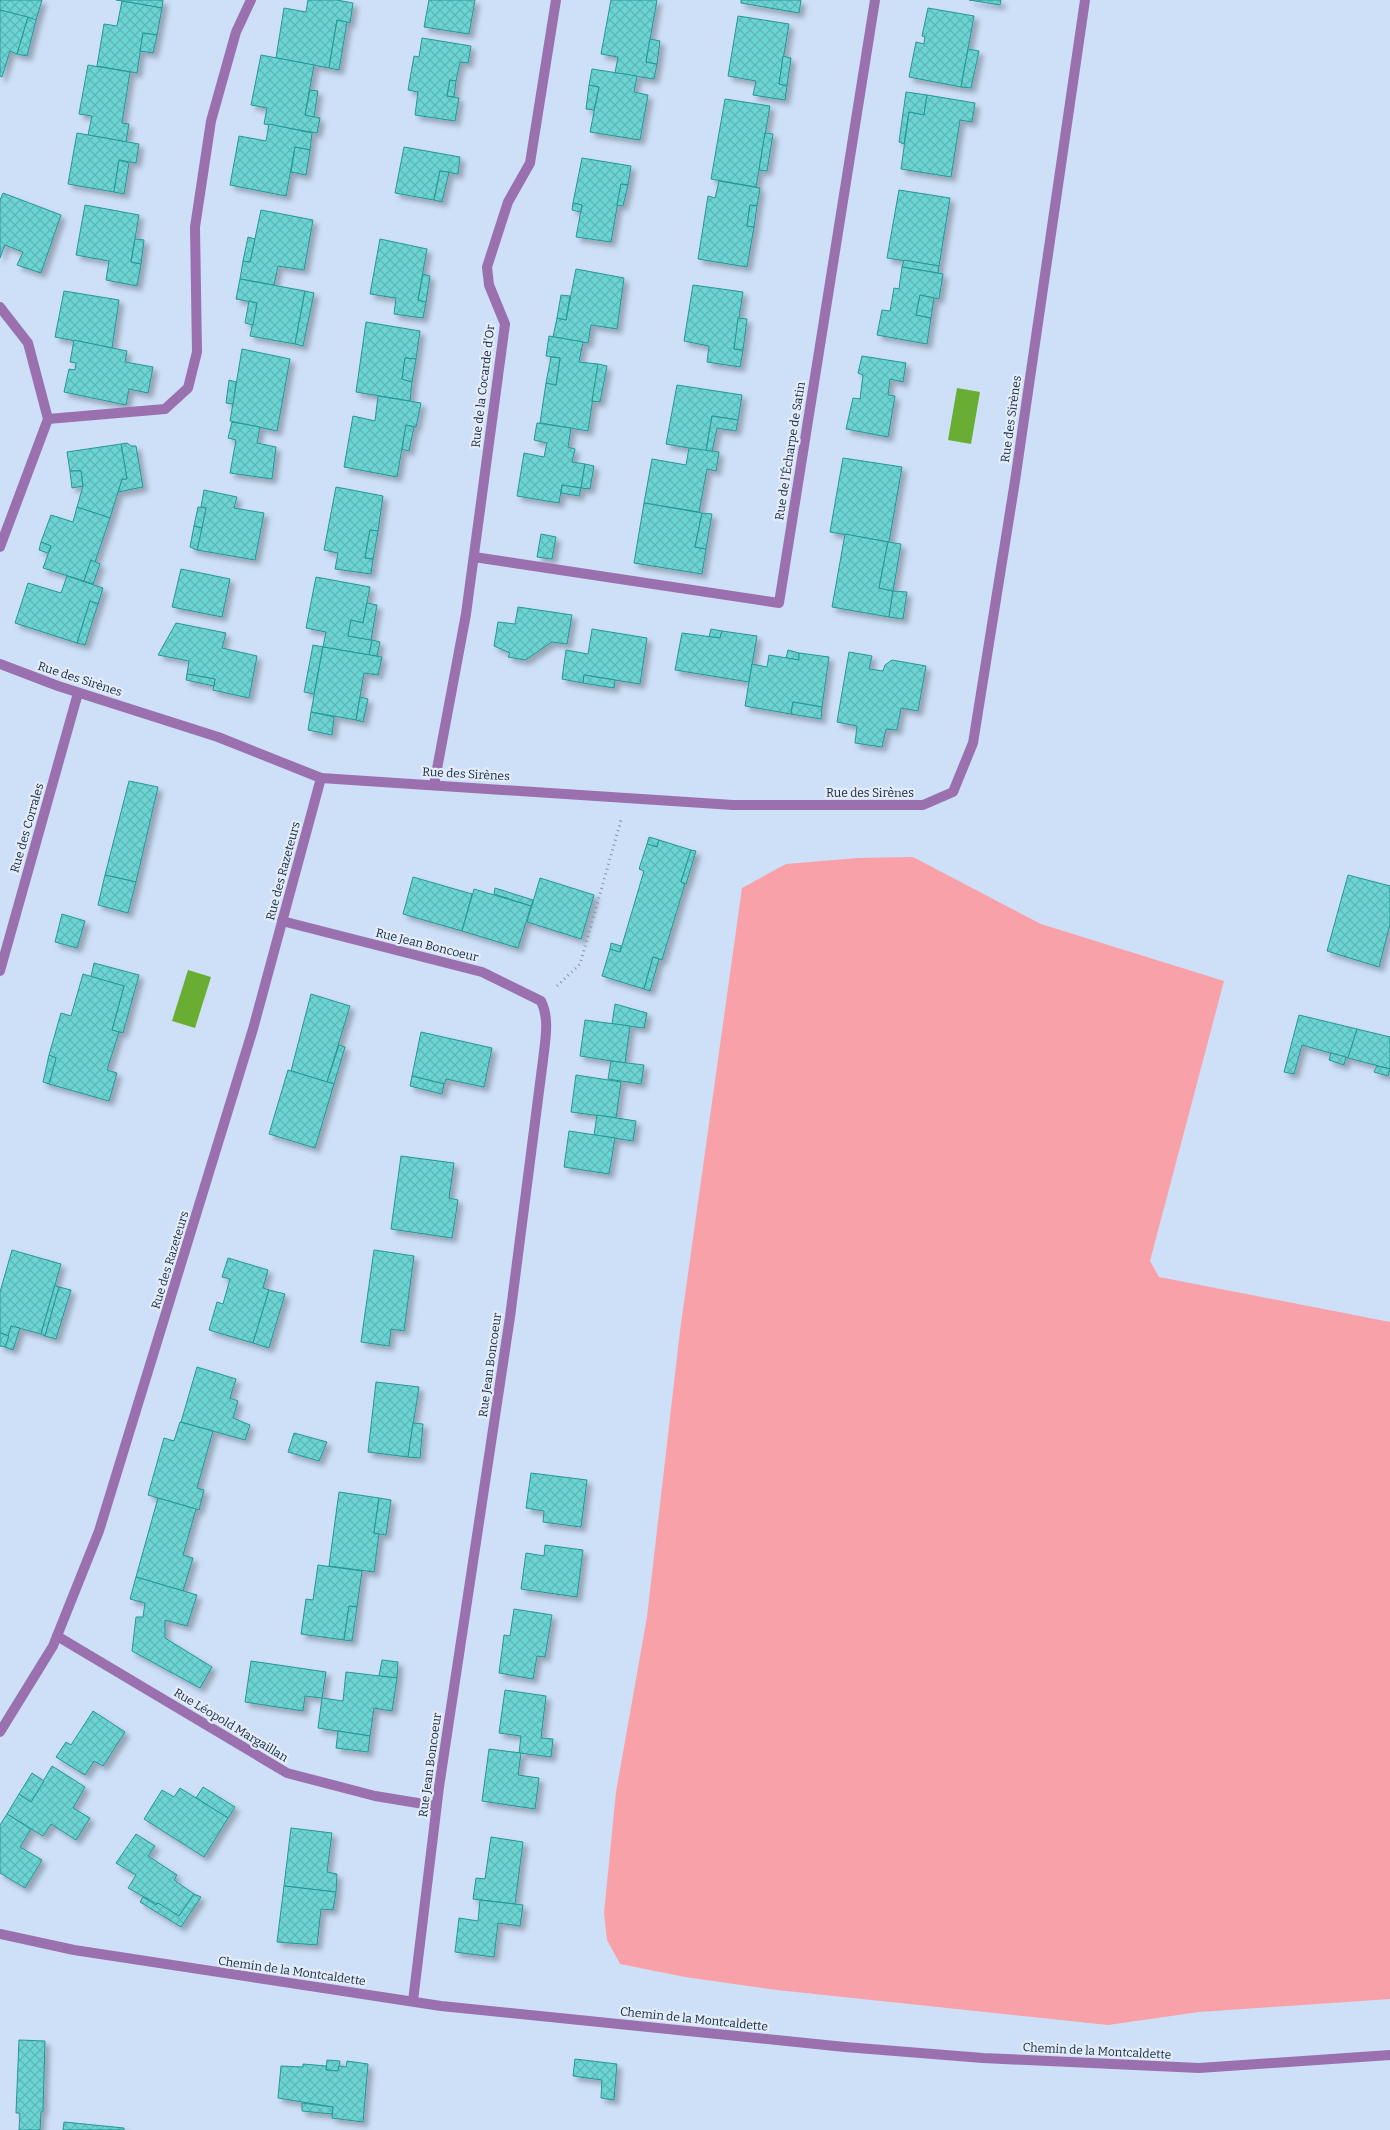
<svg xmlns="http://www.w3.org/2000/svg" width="1390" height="2130" font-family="Bitter,serif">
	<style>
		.green { fill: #f9a1a8 }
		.water { fill: #69ae33 }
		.building { fill: url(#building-cross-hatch); stroke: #249797; filter: url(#shadow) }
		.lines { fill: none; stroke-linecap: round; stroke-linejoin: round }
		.path { stroke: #8295ac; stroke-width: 3; stroke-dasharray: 1 4; stroke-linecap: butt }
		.street { stroke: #9a70ae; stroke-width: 10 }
		.labels { text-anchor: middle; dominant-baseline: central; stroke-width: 4.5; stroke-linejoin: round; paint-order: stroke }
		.street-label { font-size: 12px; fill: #16293f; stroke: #e3ecf8 }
	</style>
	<defs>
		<pattern id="building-cross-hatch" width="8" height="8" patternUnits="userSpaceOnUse" patternTransform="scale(1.25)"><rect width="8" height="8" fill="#6cd4d3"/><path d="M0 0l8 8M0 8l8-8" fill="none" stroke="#5db6b6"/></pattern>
		<filter id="shadow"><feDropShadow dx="4.5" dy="4.5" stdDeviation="2.5" flood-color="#0004"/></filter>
	</defs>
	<rect width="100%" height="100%" fill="#cde0f8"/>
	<path class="green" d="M913,857L1041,924L1224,981L1150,1261L1159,1277L1390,1322V1999L1199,2012L1108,2025L777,1990L685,1977L620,1964L607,1940L604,1913L616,1792L647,1617L680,1331L742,888L786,864L857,858Z"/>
	<g class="water">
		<path d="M957,388L980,392L971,444L948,440Z"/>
		<path d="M188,970L211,977L195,1028L172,1021Z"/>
	</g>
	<g class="building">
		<path d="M0,0H42L36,20L0,10Z"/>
		<path d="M116,0H163L162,8Z"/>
		<path d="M308,0H337L353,3L350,23L337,20L329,68L276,58L284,8L306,12Z"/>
		<path d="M429,0H475L469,34L424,27Z"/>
		<path d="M611,0H657L646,62L657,64L654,79L615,73L618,57L601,54Z"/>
		<path d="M741,0H801L799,13L741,3Z"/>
		<path d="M969,0H1001L1000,5Z"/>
		<path d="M122,1L162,8L157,35L143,33L137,73L97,66L104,24L117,26Z"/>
		<path d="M928,8L974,16L961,87L909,77L916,42L924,44L925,37L922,36Z"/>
		<path d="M0,10L28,17L17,54L10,51L2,77L0,76Z"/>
		<path d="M738,16L789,24L779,84L787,86L785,100L753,95L756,81L728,76Z"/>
		<path d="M28,17L36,20L27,56L17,54Z"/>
		<path d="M337,20L347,22L339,70L329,68Z"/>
		<path d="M143,33L157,35L153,53L140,51Z"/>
		<path d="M422,38L471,46L468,63L460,62L456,81L450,80L447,96L459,98L455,121L415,115L418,92L408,90L414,56L419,57Z"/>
		<path d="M650,39L660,41L657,64L646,62Z"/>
		<path d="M968,49L979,51L971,88L961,87Z"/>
		<path d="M261,55L314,65L305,115L320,118L317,133L264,124L267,108L251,105Z"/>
		<path d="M783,56L791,58L787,86L779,84Z"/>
		<path d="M88,65L130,72L122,123L129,124L126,142L88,135L92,116L79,114Z"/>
		<path d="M592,69L637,76L634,92L648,95L640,140L590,132L599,87L589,85Z"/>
		<path d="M450,80L456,81L454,97L447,96Z"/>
		<path d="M589,85L599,87L594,110L586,109Z"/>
		<path d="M310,90L318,91L314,117L305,115Z"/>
		<path d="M906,92L927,95L924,115L909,112L904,144L899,142Z"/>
		<path d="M927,95L975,103L972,122L960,120L951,177L901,169L909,112L924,115Z"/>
		<path d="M725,99L770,106L756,187L711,179Z"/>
		<path d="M269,124L312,133L310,150L295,147L286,196L230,185L239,136L266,141Z"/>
		<path d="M77,133L139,144L136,163L119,160L114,192L68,184Z"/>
		<path d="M765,133L773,134L767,171L759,170Z"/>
		<path d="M295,147L310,150L306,175L291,172Z"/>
		<path d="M404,147L460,157L458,174L440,171L434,200L395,193Z"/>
		<path d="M582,158L631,166L628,185L621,184L611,242L576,237L582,205L573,203Z"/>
		<path d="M119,160L129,163L124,194L114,192Z"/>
		<path d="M440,171L449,172L442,202L434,200Z"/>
		<path d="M719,181L760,188L757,206L750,205L747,226L754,227L747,267L698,259L708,196L715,198Z"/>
		<path d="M621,184L628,185L623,206L617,205Z"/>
		<path d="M899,190L950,198L939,266L887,258Z"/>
		<path d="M3,193L61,215L41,273L17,265L23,252L5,245L0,258V200Z"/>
		<path d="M573,203L582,205L581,212L572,210Z"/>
		<path d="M85,205L139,215L131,262L141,264L137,286L106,280L109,261L76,255Z"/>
		<path d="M750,205L757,206L754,227L747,226Z"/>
		<path d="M261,210L313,220L304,270L278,266L274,285L240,279L243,261L250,262Z"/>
		<path d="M248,237L255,239L250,262L243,261Z"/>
		<path d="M135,239L144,240L141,264L131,262Z"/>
		<path d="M380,239L427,249L418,300L426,302L423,318L394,314L396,298L370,294Z"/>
		<path d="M904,260L939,266L938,273L902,267Z"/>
		<path d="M902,267L943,274L939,299L920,295L916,315L931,318L927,344L877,335L882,310L890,311L894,288L899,289Z"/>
		<path d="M576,269L624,278L617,329L591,325L588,343L553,337L557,318L566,320Z"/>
		<path d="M423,274L430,276L426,302L418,300Z"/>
		<path d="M240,279L305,291L295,344L250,336L257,303L236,299Z"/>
		<path d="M693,285L743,292L734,349L743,350L740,367L707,362L709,346L684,341Z"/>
		<path d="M64,291L119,300L112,348L55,337Z"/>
		<path d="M305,291L314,293L303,346L295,344Z"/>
		<path d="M561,295L570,296L566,320L557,318Z"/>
		<path d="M920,295L934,298L931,318L916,315Z"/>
		<path d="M249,301L257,303L253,325L245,323Z"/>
		<path d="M738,318L747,319L743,350L734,349Z"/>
		<path d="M366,322L420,331L416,359L405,358L402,379L412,382L410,401L356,392Z"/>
		<path d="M549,336L583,342L579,362L598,364L588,431L540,423L546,383L556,385L560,358L546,356Z"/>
		<path d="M74,340L127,351L125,362L153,367L148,393L129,389L126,405L64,392L69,369L75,370L76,363L70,362Z"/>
		<path d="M242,349L290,359L277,431L230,421Z"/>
		<path d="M862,356L906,363L903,382L890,379L888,395L895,396L888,437L846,429L853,398L860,399L863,375L858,373Z"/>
		<path d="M551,357L560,358L556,385L546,383Z"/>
		<path d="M405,358L416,359L412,382L402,379Z"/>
		<path d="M598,364L607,366L600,402L592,401Z"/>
		<path d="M229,380L236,382L233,404L226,403Z"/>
		<path d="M677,385L742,395L738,420L712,416L706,451L666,444Z"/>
		<path d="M378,396L421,403L416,427L406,425L397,477L344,467L353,416L375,421Z"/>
		<path d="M712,416L738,420L736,431L717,428L712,452L706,451Z"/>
		<path d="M232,422L260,427L257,443L276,447L272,479L230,473L236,440L228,438Z"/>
		<path d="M537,423L571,428L568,447L575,449L572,462L585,464L581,488L562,485L559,503L517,496L524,453L544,457L547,443L534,440Z"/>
		<path d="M406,425L414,427L409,451L402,449Z"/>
		<path d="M127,443L131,446H136L143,487L118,492L122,479H127L121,444Z"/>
		<path d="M121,444L127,479H122L110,518L77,507L83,486L81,471H70L67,452Z"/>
		<path d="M689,448L719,452L716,471L707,469L699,512L644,503L652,459L686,465Z"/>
		<path d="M843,458L902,467L889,542L830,532Z"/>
		<path d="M585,464L594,466L590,489L581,488Z"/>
		<path d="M70,471H81L83,486L72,488Z"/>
		<path d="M562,485L581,488L579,496L561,493Z"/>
		<path d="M336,487L383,496L378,531L370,530L365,558L373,559L371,574L335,569L338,553L324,550Z"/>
		<path d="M204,490L237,497L234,508L264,513L255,560L197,550L206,508L201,507Z"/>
		<path d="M644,503L702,513L695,547L706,549L702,574L634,563Z"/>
		<path d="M77,507L110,518L95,562L91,560L84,581L43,568L51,546L41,542L51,515L73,522Z"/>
		<path d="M198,507L206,508L202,528L194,526Z"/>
		<path d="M702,513L712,514L706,549L695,547Z"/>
		<path d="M194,526L202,528L197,550L190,547Z"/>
		<path d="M370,530L378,531L373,559L365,558Z"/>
		<path d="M541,534L556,537L552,559L537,557Z"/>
		<path d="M845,534L888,542L879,588L893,591L889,617L832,607Z"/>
		<path d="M41,542L51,546L48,553L39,550Z"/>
		<path d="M888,542L901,544L893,591L879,588Z"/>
		<path d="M91,560L100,564L93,584L84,581Z"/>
		<path d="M181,569L230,579L222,617L172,607Z"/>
		<path d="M67,576L103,588L98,604L90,601L77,643L15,623L28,583L61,593Z"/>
		<path d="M316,577L370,587L363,623L351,620L348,636L372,640L369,655L323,647L326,632L306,628Z"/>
		<path d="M893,591L907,592L903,619L889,617Z"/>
		<path d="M90,601L98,604L85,645L77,643Z"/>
		<path d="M367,603L377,605L371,640L348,636L351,620L363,623Z"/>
		<path d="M518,607L572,615L567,644L552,642L525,660L508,657L510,653L494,646L498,622L515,624Z"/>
		<path d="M176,623L226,633L222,648L257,656L249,698L213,690L215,679L187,674L189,661L158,655Z"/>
		<path d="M592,629L647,638L640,684L584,675L583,683L562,679L566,650L588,654Z"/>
		<path d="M711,629L722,631L720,638L709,637Z"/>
		<path d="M722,631L757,636L749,682L675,670L682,633L720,638Z"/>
		<path d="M372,640L380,642L377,656L369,655Z"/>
		<path d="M313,645L323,647L314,694L304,692Z"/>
		<path d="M323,647L382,657L378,675L364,673L356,720L311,712Z"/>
		<path d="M788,650L799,653V660L786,658Z"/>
		<path d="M849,652L872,656L869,669L883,671L885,665L892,660L926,666L918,711L901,708L897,730L886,729L882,747L855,743L857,726L837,722Z"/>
		<path d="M799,653L829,657L822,707L793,702L791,714L745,706L752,664L767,667L769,655L799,660Z"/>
		<path d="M187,674L215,679L214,686L186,680Z"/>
		<path d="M584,675L615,680L614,688L583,683Z"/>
		<path d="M360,697L368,699L363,722L356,720Z"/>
		<path d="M793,702L822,707L821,719L791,714Z"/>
		<path d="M311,712L334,717L332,735L308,730Z"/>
		<path d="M129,781L158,787L136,882L105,875Z"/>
		<path d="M649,837L659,840L657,847L647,844Z"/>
		<path d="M659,840L691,850L681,882L685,884L662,960L653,957L644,989L602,976L610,949L620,952L644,871L639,869L647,844L657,847Z"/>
		<path d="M691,850L696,851L686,884L681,882Z"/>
		<path d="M105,875L136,882L128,913L98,905Z"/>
		<path d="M1348,875L1390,886V924L1379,967L1327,951Z"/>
		<path d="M413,877L472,894L462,931L403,914Z"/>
		<path d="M540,878L594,895L581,939L527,922Z"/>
		<path d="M495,888L533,900L531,906L494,894Z"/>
		<path d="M474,889L531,906L518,948L462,931Z"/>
		<path d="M62,914L85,921L77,948L55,942Z"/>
		<path d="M611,943L621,946L620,952L610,949Z"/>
		<path d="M653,957L659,959L650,991L644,989Z"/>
		<path d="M94,963L139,975L123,1033L112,1030L124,986L91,977Z"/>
		<path d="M83,974L124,986L112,1030L119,1032L107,1070L117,1073L109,1101L49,1084L56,1058L49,1055L61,1013L71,1016Z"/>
		<path d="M311,994L350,1006L327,1082L291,1071Z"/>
		<path d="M615,1004L647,1013L644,1028L612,1024Z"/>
		<path d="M1299,1015L1357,1029L1348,1058L1302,1045L1294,1074L1284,1072Z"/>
		<path d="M585,1020L630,1026L625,1063L580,1056Z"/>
		<path d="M1357,1029L1390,1037V1069L1348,1058Z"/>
		<path d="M421,1032L492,1048L484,1087L446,1079L444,1084L412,1076Z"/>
		<path d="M339,1045L345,1047L334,1084L327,1082Z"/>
		<path d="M1331,1053L1346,1057L1344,1065L1329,1060Z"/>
		<path d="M49,1055L56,1058L49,1084L43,1082Z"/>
		<path d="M611,1061L644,1065L641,1084L608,1079Z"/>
		<path d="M1377,1066L1390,1069L1388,1076L1374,1072Z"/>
		<path d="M288,1070L334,1084L315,1148L269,1134Z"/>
		<path d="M576,1075L621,1082L616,1118L571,1112Z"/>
		<path d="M412,1076L444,1084L442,1094L410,1086Z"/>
		<path d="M597,1115L636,1121L633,1141L594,1135Z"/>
		<path d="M569,1131L615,1138L609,1174L564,1167Z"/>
		<path d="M401,1156L454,1163L449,1198L458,1200L452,1238L391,1229Z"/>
		<path d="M12,1250L61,1264L41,1334L11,1326L9,1336L0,1333V1292Z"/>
		<path d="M374,1250L414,1256L404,1331L391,1329L389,1346L361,1342Z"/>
		<path d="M228,1258L268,1270L263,1288L269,1290L253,1343L209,1330L217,1302L223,1304L230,1279L222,1277Z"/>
		<path d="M55,1285L59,1287L45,1336L41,1334Z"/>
		<path d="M59,1287L71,1290L56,1339L45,1336Z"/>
		<path d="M269,1290L285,1294L269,1348L253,1343Z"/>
		<path d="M11,1326L20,1328L13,1350L5,1347Z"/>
		<path d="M0,1333L9,1336L5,1347L0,1346Z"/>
		<path d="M197,1367L236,1379L230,1398L238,1401L233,1418L250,1425L245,1440L181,1422Z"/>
		<path d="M376,1382L419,1387L408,1457L368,1452Z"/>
		<path d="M180,1422L213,1431L197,1488L204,1490L199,1510L148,1495L164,1438L174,1441Z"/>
		<path d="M413,1423L423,1424L420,1458L408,1457Z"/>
		<path d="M294,1433L327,1442L319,1461L288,1452Z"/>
		<path d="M531,1473L587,1480L581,1527L543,1522L544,1511L526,1508Z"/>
		<path d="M339,1492L379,1498L374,1533L379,1534L374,1572L329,1566Z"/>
		<path d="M158,1498L196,1509L183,1555L193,1558L183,1591L136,1577Z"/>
		<path d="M379,1498L391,1500L386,1535L374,1533Z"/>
		<path d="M545,1545L583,1550L577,1597L521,1589L526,1553L544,1556Z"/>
		<path d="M318,1565L362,1571L357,1607L349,1606L344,1640L301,1634L306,1599L313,1600Z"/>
		<path d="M136,1577L197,1595L187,1626L165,1620V1638L212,1667L200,1688L132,1651L136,1617H143L145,1603L130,1599Z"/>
		<path d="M349,1606L357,1607L352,1641L344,1640Z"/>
		<path d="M514,1609L552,1615L545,1657L537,1656L533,1679L499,1673L504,1635L510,1636Z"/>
		<path d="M382,1660L398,1662L397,1678L379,1676Z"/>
		<path d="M251,1661L326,1672L322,1698L305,1696L303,1711L245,1702Z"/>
		<path d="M346,1672L397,1678L392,1711L374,1708L370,1736L318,1728L322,1698L343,1701Z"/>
		<path d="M505,1690L546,1696L541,1738L553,1739L551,1757L519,1753L521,1736L499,1733Z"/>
		<path d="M93,1711L125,1732L103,1766L94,1761L85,1775L56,1757L66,1742L71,1745Z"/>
		<path d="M338,1731L370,1736L368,1752L336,1748Z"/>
		<path d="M489,1749L521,1753L518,1775L539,1778L535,1809L482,1801Z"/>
		<path d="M52,1766L85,1787L73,1808L90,1818L76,1840L51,1824L43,1836L7,1814L19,1794L31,1802Z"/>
		<path d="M32,1773L44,1781L31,1802L19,1794Z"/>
		<path d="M203,1787L235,1807L228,1818L196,1798Z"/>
		<path d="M180,1788L228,1818L204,1857L144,1819L162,1790L174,1797Z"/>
		<path d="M7,1814L31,1829L20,1847L42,1860L25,1888L0,1873V1825Z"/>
		<path d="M291,1828L332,1833L327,1872L337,1874L336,1892L284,1886Z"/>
		<path d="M136,1834L155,1846L148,1856L177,1875L174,1880L194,1894L179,1916L128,1888L136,1875L116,1863Z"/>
		<path d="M491,1837L523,1842L515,1904L473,1899L476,1878L485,1879Z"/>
		<path d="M284,1886L336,1892L333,1910L321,1909L317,1945L277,1942Z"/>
		<path d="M194,1894L201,1897L181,1927L140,1902L143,1897L156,1905L158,1903L179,1916Z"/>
		<path d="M480,1900L523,1905L520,1926L498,1923L494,1957L455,1952L459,1918L478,1921Z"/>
		<path d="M19,2040L45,2041L43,2111L41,2112L40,2130H19L20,2113H16Z"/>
		<path d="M575,2059L617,2064L614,2100L601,2098L602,2080L573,2076Z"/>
		<path d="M327,2060L340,2061L338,2071L326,2070Z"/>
		<path d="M347,2061L368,2064L363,2122L332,2118L333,2107L278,2098L281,2066L303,2067V2064L326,2066V2070L338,2071L339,2066L346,2067Z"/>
		<path d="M302,2103L333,2107L332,2114L302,2111Z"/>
		<path d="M64,2122L124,2128V2130H63Z"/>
	</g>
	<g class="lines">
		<path class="path" d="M557,986L580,964L621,820"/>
		<g class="street">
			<path d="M0,307L28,343L48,419L0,547"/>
			<path d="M48,419L165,409L188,388L197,352L195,227L211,121L236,32L251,0"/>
			<path d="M474,557L779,603L875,0"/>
			<path d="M0,664L58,686L218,737L321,778L733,805H923L953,792L973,743L1015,481L1085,0"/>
			<path d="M434,785L466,614L505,324L489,285L487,267L508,202L530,163L556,0"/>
			<path d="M282,921L482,972L541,1001C550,1019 545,1041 543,1060L510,1317L439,1787L413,2001"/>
			<path d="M0,971L78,693"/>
			<path d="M57,1636L287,1773L375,1796L436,1806"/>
			<path d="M0,1732L53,1646L99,1531L253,1029L321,778"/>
			<path d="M0,1934L74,1950L441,2006L845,2047L983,2058L1199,2068L1390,2055"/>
		</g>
	</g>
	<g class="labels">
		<g class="street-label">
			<text transform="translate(483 386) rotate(-83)">Rue de la Cocarde d'Or</text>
			<text transform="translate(1011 419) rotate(-82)">Rue des Sirènes</text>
			<text transform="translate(790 451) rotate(-81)">Rue de l'Écharpe de Satin</text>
			<text transform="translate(80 679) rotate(18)">Rue des Sirènes</text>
			<text transform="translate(466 774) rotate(3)">Rue des Sirènes</text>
			<text x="870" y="793">Rue des Sirènes</text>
			<text transform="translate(27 828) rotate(-74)">Rue des Corrales</text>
			<text transform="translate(283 871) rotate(-75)">Rue des Razeteurs</text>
			<text transform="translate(427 945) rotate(14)">Rue Jean Boncoeur</text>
			<text transform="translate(170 1260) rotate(-73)">Rue des Razeteurs</text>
			<text transform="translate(490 1365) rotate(-82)">Rue Jean Boncoeur</text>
			<text transform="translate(231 1725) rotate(31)">Rue Léopold Margaillan</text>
			<text transform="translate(430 1765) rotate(-82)">Rue Jean Boncoeur</text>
			<text transform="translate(292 1971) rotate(8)">Chemin de la Montcaldette</text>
			<text transform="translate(694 2019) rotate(6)">Chemin de la Montcaldette</text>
			<text transform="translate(1097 2051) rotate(3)">Chemin de la Montcaldette</text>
		</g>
	</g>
</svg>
